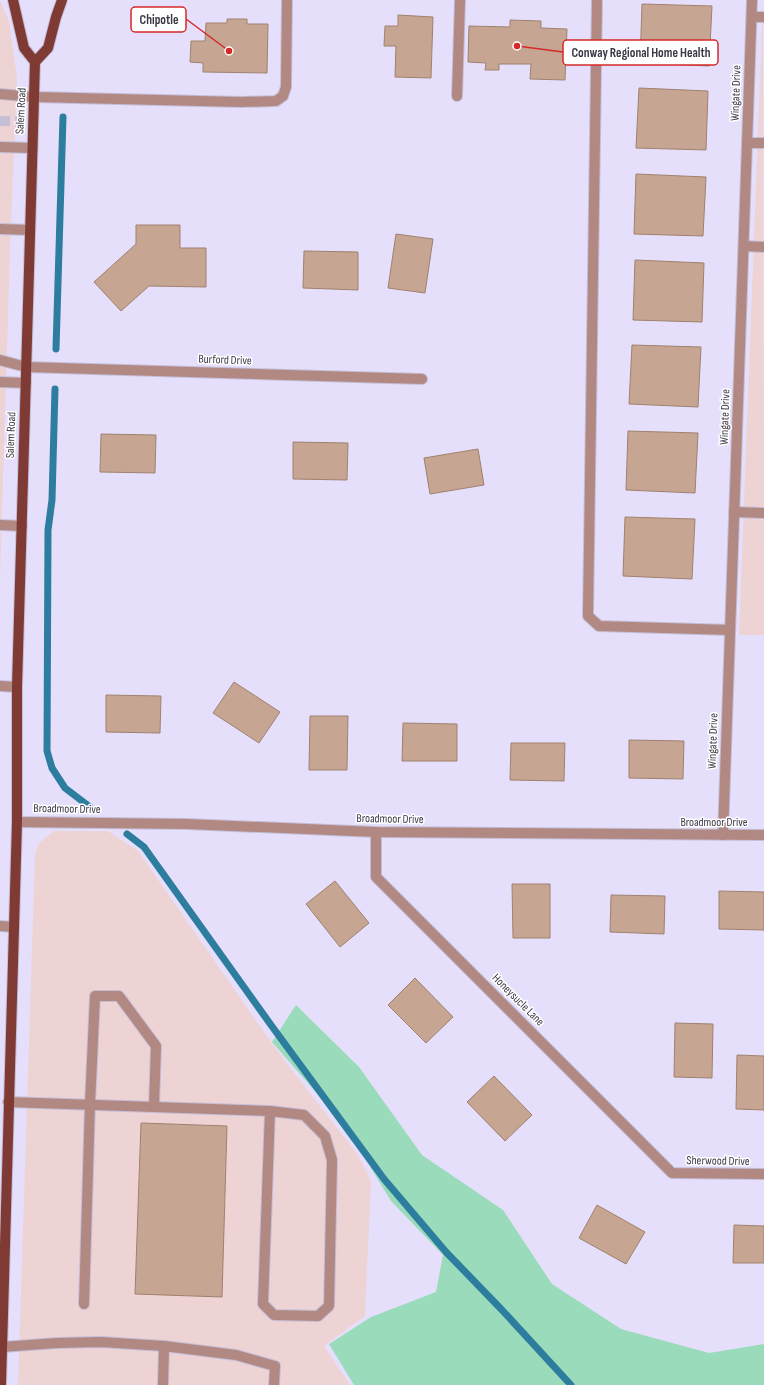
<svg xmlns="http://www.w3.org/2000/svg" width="764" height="1385" font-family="'Sofia Sans Condensed',sans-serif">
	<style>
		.commercial { fill: #eed3d4 }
		.green { fill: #9adbbb }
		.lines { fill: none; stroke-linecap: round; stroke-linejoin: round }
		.stream { stroke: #2d7d9f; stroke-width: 7 }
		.building { fill: #c6a692; stroke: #9f816e }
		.minor-tunnel { stroke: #c4bed7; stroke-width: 10; stroke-dasharray: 10 5; stroke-linecap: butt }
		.minor-casing { stroke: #c4bed7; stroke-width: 12 }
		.major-casing { stroke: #c4bed7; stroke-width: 12 }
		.minor { stroke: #b28883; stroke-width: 10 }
		.major { stroke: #803a34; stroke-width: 10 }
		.labels { text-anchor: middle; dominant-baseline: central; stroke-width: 3; stroke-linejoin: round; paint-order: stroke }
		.street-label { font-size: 12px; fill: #3c3846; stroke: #fff }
		.leader { fill: none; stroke: #d62828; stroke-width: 1.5 }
		.callout-dot { fill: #d62828; stroke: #fff; stroke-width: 1.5 }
		.callout { fill: #fff; stroke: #d62828; stroke-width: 1.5 }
		.callout-label { font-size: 13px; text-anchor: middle; font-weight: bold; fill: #3c3846 }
	</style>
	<rect width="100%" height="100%" fill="#e6dffb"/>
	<g class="commercial">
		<path d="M763,0L764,635H739Z"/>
		<path d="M0,1L9,21L17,78L10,249L0,581Z"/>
		<path d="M54,831H108L138,851L278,1052L358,1155L371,1181L365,1316L324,1346L350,1385H18L35,854L39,843Z"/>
	</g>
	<path class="green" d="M296,1005L359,1067L422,1155L503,1210L552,1284L621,1329L709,1353L764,1344V1385H354L329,1344L371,1317L436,1292L443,1255L391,1201L346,1127L272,1042Z"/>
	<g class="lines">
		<g class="stream">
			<path d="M56,349L63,117"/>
			<path d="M55,389L52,500L48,530L47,751L52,768L65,788L90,807"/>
			<path d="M127,834L144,847L271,1025L384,1179L446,1252L502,1310L571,1385"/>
		</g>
	</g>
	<g class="building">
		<path d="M642,4L712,6L709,66L640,63Z"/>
		<path d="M398,15L433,17L431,78L395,77L396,46H384L385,26H398Z"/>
		<path d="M227,19H247V24H268L267,73L203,72V63L190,62L191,41H205L206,23H227Z"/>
		<path d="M510,20L541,21V28L567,29L565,80L530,79L531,64H499V70H485L486,63L468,62L469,26L510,27Z"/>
		<path d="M639,88L708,91L706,150L636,148Z"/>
		<path d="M636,174L706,177L703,236L634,234Z"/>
		<path d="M136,225H180V248H206V287L149,286L121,311L94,282L136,244Z"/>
		<path d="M396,234L433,239L425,293L388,288Z"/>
		<path d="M304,251L358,252V290L303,288Z"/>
		<path d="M635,260L704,263L702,322L633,320Z"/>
		<path d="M632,345L701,347L698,407L629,404Z"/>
		<path d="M628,431L698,433L695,493L626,490Z"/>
		<path d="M101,434L156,435L155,473L100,472Z"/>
		<path d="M293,442L348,443L347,480L293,479Z"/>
		<path d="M478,449L484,485L430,494L424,458Z"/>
		<path d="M625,517L695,519L692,579L623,576Z"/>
		<path d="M234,682L280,712L259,743L213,713Z"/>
		<path d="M106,695L161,696L160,733L106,732Z"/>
		<path d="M310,716H348L347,770H309Z"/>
		<path d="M403,723L457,724V761H402Z"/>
		<path d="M629,740L684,741L683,779L629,778Z"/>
		<path d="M511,743H565L564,781L510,780Z"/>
		<path d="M335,881L369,923L340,947L306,904Z"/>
		<path d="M512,884H550V938H513Z"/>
		<path d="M719,891L764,892V930L719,929Z"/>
		<path d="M611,895L665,896L664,934L610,932Z"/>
		<path d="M415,978L453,1017L426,1043L388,1005Z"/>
		<path d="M675,1023L713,1024L712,1078L674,1077Z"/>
		<path d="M737,1055L764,1056V1110L736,1109Z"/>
		<path d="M494,1076L532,1115L505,1141L467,1102Z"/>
		<path d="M141,1123L227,1126L222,1297L135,1294Z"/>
		<path d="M597,1205L645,1232L626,1264L579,1238Z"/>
		<path d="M734,1225L764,1226V1263H733Z"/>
	</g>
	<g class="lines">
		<path class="minor-tunnel" d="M0,121L33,122"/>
		<g class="minor-casing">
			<g id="minor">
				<path d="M597,0L588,616L599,626L730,630"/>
				<path d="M752,17H764"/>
				<path d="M0,94L35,97L241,102L276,101L283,96L286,87L287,0"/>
				<path d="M457,96L460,0"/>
				<path d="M747,143H764"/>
				<path d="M0,147L32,148"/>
				<path d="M0,229L30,230"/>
				<path d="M744,246L764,247"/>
				<path d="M0,360L26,367L422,379"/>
				<path d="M0,382L26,383"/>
				<path d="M734,512L764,513"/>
				<path d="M0,525L22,526"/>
				<path d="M0,686L17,687"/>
				<path d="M17,822L187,824L376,832L764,835"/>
				<path d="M376,832V877L672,1173L764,1174"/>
				<path d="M723,835L752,0"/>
				<path d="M0,926L14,927"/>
				<path d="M8,1102L270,1111L304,1115L325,1136L332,1160L329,1306L318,1316L274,1315L263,1304L270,1111"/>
				<path d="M84,1304L90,1104L95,996H119L156,1046L154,1106"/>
				<path d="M2,1347L57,1343L101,1342L164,1346L236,1355L275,1366L274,1385"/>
				<path d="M163,1385L164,1346"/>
			</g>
		</g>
		<g class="major-casing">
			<g id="major">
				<path d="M35,62L48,48L56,17L62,0"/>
				<path d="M1,1385L17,822V687L35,62L24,48L13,0"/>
			</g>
		</g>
		<use href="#minor" class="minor"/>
		<use href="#major" class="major"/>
	</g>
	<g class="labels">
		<g class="street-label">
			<text transform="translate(736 93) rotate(-88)">Wingate Drive</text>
			<text transform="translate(21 111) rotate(-87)">Salem Road</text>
			<text transform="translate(225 360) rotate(2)">Burford Drive</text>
			<text transform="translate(725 417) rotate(-88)">Wingate Drive</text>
			<text transform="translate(11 435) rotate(-88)">Salem Road</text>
			<text transform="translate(713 741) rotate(-88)">Wingate Drive</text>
			<text transform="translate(67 809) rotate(1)">Broadmoor Drive</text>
			<text transform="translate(390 819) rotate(1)">Broadmoor Drive</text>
			<text x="714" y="822">Broadmoor Drive</text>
			<text transform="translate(518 1000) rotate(45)">Honeysucle Lane</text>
			<text transform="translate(718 1161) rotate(1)">Sherwood Drive</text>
		</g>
	</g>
	<path class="leader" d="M229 51L186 19M517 46L563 52"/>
	<g class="callout-dot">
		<circle cx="229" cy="51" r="4"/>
		<circle cx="517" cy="46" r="4"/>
	</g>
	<g class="callout">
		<rect x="131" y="7" width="55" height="25" rx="4"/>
		<rect x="563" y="40" width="155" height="25" rx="4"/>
	</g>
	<g class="callout-label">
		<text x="159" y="24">Chipotle</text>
		<text x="641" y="57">Conway Regional Home Health</text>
	</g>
</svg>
